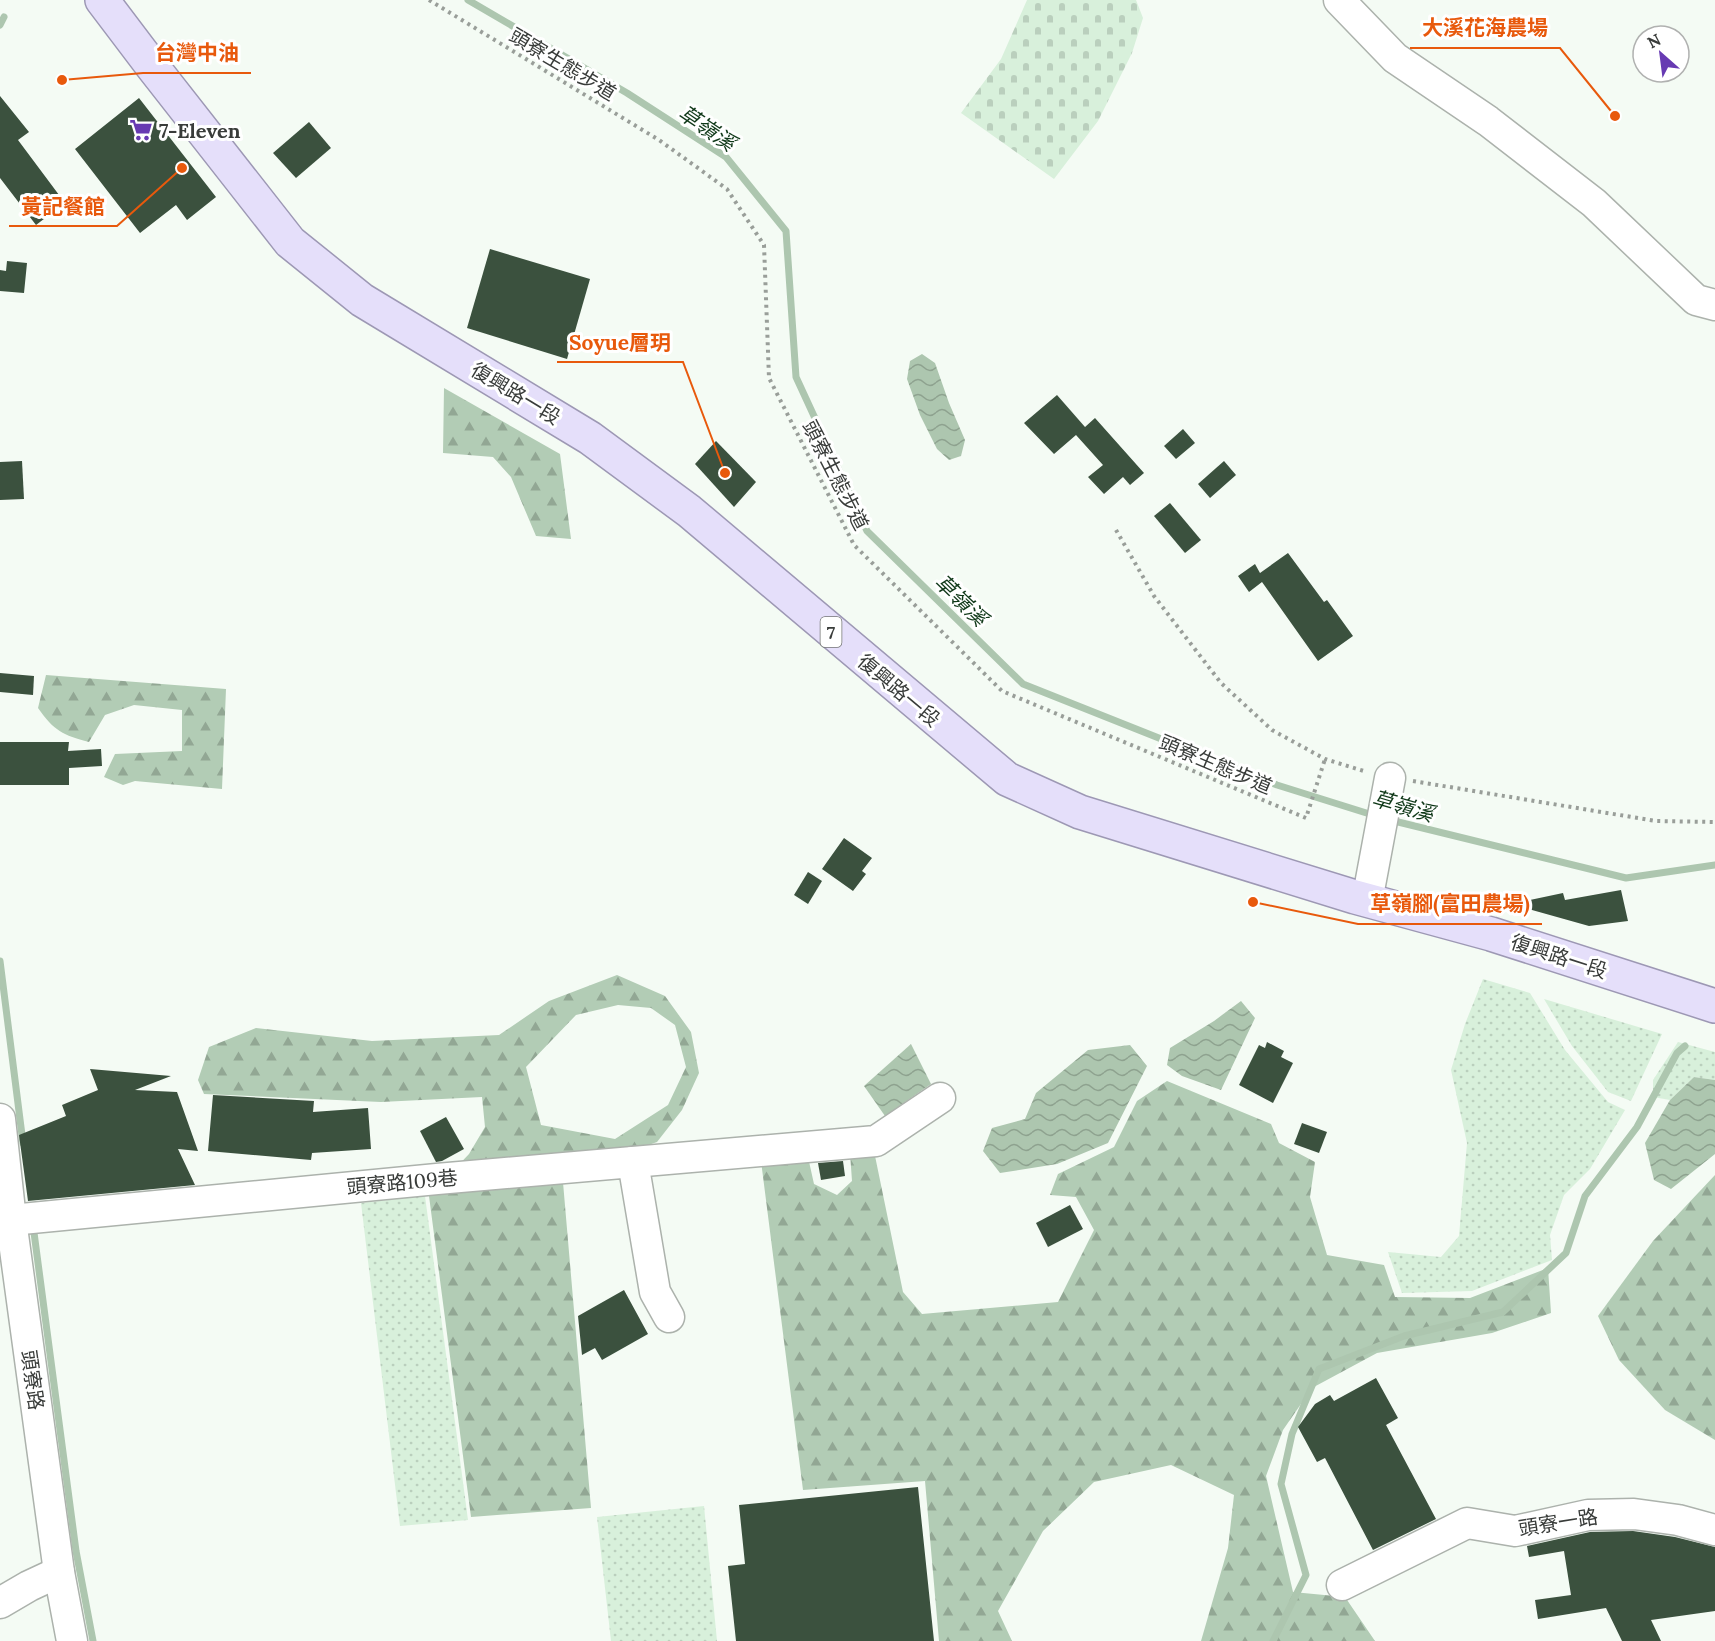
<svg xmlns="http://www.w3.org/2000/svg" width="1715" height="1641" font-family="Lora,'Noto Sans TC',serif">
	<style>
		.green { fill: url(#green-dots) }
		.forest { fill: url(#forest-firs); fill-rule: evenodd }
		.cemetery { fill: url(#cemetery-stones) }
		.water { fill: url(#water-waves) }
		.lines { fill: none; stroke-linecap: round; stroke-linejoin: round }
		.stream { stroke: #adc6af; stroke-width: 7 }
		.building { fill: #3b513e }
		.minor-casing { stroke: #acb2ac; stroke-width: 33 }
		.major-casing { stroke: #9d98b4; stroke-width: 36 }
		.path { stroke: #999e99; stroke-width: 4; stroke-dasharray: 3 4.5; stroke-linecap: butt }
		.minor { stroke: #fff; stroke-width: 30 }
		.major { stroke: #e5dffa; stroke-width: 33 }
		.labels { text-anchor: middle; dominant-baseline: central; stroke-width: 6; stroke-linejoin: round; paint-order: stroke }
		.shield { fill: #fff; stroke: #747675; stroke-width: 1.5 }
		.shield-label { font-size: 18px; font-weight: bold; fill: #393c3a }
		.street-label { font-size: 20px; fill: #393c3a; stroke: #fff }
		.poi-label { font-size: 20px; font-weight: bold; fill: #393c3a; stroke: #fff; text-anchor: start }
		.water-label { font-size: 21px; font-style: italic; fill: #0f3818; stroke: #fff }
		.leader { fill: none; stroke: #e8590c; stroke-width: 2 }
		.callout-dot { fill: #e8590c; stroke: #fff; stroke-width: 2 }
		.callout-label { font-size: 21px; text-anchor: middle; font-weight: bold; fill: #e8590c; stroke: #fff; stroke-width: 6; stroke-linejoin: round; paint-order: stroke }
	</style>
	<defs>
		<pattern id="green-dots" width="8" height="8" patternUnits="userSpaceOnUse" patternTransform="scale(1.5)"><rect width="8" height="8" fill="#d8f0db"/><path d="M2 2h.1M6 6h.1" fill="none" stroke="#bacfbd" stroke-width="1.8" stroke-linecap="round"/></pattern>
		<pattern id="forest-firs" width="22" height="20" patternUnits="userSpaceOnUse" patternTransform="scale(1.5)"><rect width="22" height="20" fill="#b2ccb5"/><path d="M5 1l3.5 6h-7zM16 11l3.5 6h-7z" fill="#92a794"/></pattern>
		<pattern id="cemetery-stones" width="16" height="16" patternUnits="userSpaceOnUse" patternTransform="scale(1.5)"><rect width="16" height="16" fill="#d8f0db"/><path d="M2 7V4a2 2 0 0 1 4 0v3zM10 15v-3a2 2 0 0 1 4 0v3z" fill="#bacfbd"/></pattern>
		<pattern id="water-waves" width="16" height="10" patternUnits="userSpaceOnUse" patternTransform="scale(1.5)"><rect width="16" height="10" fill="#adc6af"/><path d="M0 5q4-4 8 0t8 0" fill="none" stroke="#8ea28f"/></pattern>
	</defs>
	<rect width="100%" height="100%" fill="#f4fbf4"/>
	<g class="green">
		<path d="M1483,979L1530,993L1565,1050L1608,1102L1625,1110L1590,1169L1564,1195L1550,1235L1552,1260L1472,1291L1402,1293L1388,1252L1441,1257L1459,1236L1467,1143L1451,1070L1465,1024Z"/>
		<path d="M1544,999L1662,1034L1631,1101L1608,1092L1572,1046Z"/>
		<path d="M1678,1042L1715,1052V1080L1694,1077L1670,1100L1653,1097V1080Z"/>
		<path d="M425,1196L468,1520L400,1526L361,1203Z"/>
		<path d="M704,1506L717,1641H611L597,1517Z"/>
	</g>
	<g class="forest">
		<path d="M444,388L560,454L571,539L536,536L511,477L493,457L443,453Z"/>
		<path d="M46,675L226,689L222,789L135,781L123,785L104,777L115,754L182,751V710L134,705L105,715L89,742C63,735 54,731 38,708Z"/>
		<path d="M617,975L665,996L691,1032L699,1073L682,1110L657,1142L626,1153L561,1159L591,1508L471,1517L429,1196L469,1154L485,1127L482,1097L381,1102L204,1094L198,1080L209,1047L256,1028L372,1041L499,1035L549,1001ZM618,1005L651,1008L675,1025L686,1067L668,1105L615,1139L541,1125L526,1067L576,1015Z"/>
		<path d="M1167,1081L1271,1124L1279,1143L1315,1162L1310,1197L1327,1255L1384,1265L1395,1297L1470,1298L1548,1268L1551,1313L1492,1333L1377,1353L1312,1388L1283,1430L1266,1476L1293,1592L1345,1597L1375,1641H1201L1228,1548L1234,1495L1171,1465L1094,1482L1043,1531L998,1611L1012,1641H939L925,1481L803,1490L761,1161L808,1157L814,1184L837,1195L852,1181L850,1153L874,1151L903,1292L922,1314L1058,1302L1094,1230L1076,1197L1050,1195L1058,1174L1114,1147L1137,1101Z"/>
		<path d="M1715,1175V1440L1665,1410L1619,1360L1598,1316L1653,1241Z"/>
	</g>
	<path class="cemetery" d="M1027,0H1136L1143,18L1132,53L1098,121L1054,179L961,113L1001,59Z"/>
	<g class="water">
		<path d="M922,354L935,363L949,403L965,440L961,456L949,460L937,449L920,415L907,379L910,361Z"/>
		<path d="M1241,1001L1255,1018L1221,1090L1182,1076L1167,1065L1170,1048L1214,1021Z"/>
		<path d="M911,1044L931,1084L885,1116L864,1086Z"/>
		<path d="M1130,1045L1147,1066L1108,1143L1057,1164L1000,1173L983,1151L992,1128L1025,1119L1036,1093L1088,1050Z"/>
		<path d="M1694,1077L1715,1080V1154L1671,1189L1654,1180L1645,1143L1670,1100Z"/>
	</g>
	<g class="lines">
		<g class="stream">
			<path d="M468,0L627,93L726,157L786,231L796,377L867,531L1023,684L1277,785L1376,816"/>
			<path d="M0,25L4,17"/>
			<path d="M1390,820L1626,878L1715,865"/>
			<path d="M0,961L23,1143"/>
			<path d="M33,1225L76,1551L93,1641"/>
			<path d="M1273,1641L1306,1575L1281,1484L1292,1434L1319,1369L1404,1336L1503,1312L1566,1253L1585,1196L1637,1127L1677,1053L1685,1046"/>
		</g>
	</g>
	<g class="building">
		<path d="M0,96L29,132L18,140L65,203L36,225L0,178Z"/>
		<path d="M139,98L216,197L187,220L176,205L140,233L75,149Z"/>
		<path d="M309,122L331,148L296,178L273,153Z"/>
		<path d="M490,249L590,279L567,359L467,328Z"/>
		<path d="M7,261L27,263L24,293L0,291V270L6,271Z"/>
		<path d="M1057,395L1085,427L1095,418L1144,473L1130,485L1123,477L1104,494L1088,477L1103,465L1076,435L1054,454L1024,423Z"/>
		<path d="M1183,429L1195,443L1176,459L1164,446Z"/>
		<path d="M716,441L756,482L734,507L695,464Z"/>
		<path d="M22,461L24,499L0,500V462Z"/>
		<path d="M1224,461L1236,475L1210,498L1198,484Z"/>
		<path d="M1170,503L1201,540L1185,553L1154,516Z"/>
		<path d="M1288,553L1324,602L1327,600L1353,636L1318,661L1262,582L1249,592L1238,576L1255,564L1260,573Z"/>
		<path d="M0,673L34,676L33,695L0,692Z"/>
		<path d="M0,742H69L68,751L101,749L102,766L69,768V785H0Z"/>
		<path d="M844,838L872,858L862,871L866,874L853,891L822,869Z"/>
		<path d="M808,872L822,881L808,904L794,895Z"/>
		<path d="M1621,890L1628,921L1589,926L1511,904L1563,893L1565,900Z"/>
		<path d="M1267,1042L1284,1051L1281,1057L1293,1063L1273,1103L1239,1085L1259,1045L1265,1048Z"/>
		<path d="M90,1069L171,1076L135,1090L177,1092L198,1151L178,1149L195,1185L28,1201L19,1135L66,1116L62,1105L98,1090Z"/>
		<path d="M213,1095L314,1101L313,1112L368,1108L371,1149L312,1153L311,1160L208,1151Z"/>
		<path d="M446,1117L464,1149L442,1161L436,1162L420,1131Z"/>
		<path d="M1302,1123L1327,1132L1319,1153L1294,1144Z"/>
		<path d="M843,1161L845,1176L821,1180L818,1163Z"/>
		<path d="M1070,1205L1083,1229L1048,1247L1036,1223Z"/>
		<path d="M624,1290L648,1334L602,1360L595,1348L582,1355L578,1316Z"/>
		<path d="M1376,1378L1398,1418L1386,1425L1436,1519L1373,1550L1325,1458L1317,1462L1298,1427L1315,1404L1330,1395L1334,1401Z"/>
		<path d="M918,1487L934,1641H736L728,1566L745,1564L739,1505Z"/>
		<path d="M1633,1531L1675,1537L1715,1547V1611L1651,1620L1661,1641H1622L1606,1608L1538,1619L1535,1600L1571,1595L1564,1551L1529,1557L1527,1546L1590,1532Z"/>
	</g>
	<g class="lines">
		<g class="minor-casing">
			<g id="minor">
				<path d="M1339,0L1395,58L1488,121L1594,203L1696,300L1715,305"/>
				<path d="M1367,901L1390,778"/>
				<path d="M0,1119L11,1220L59,1572L72,1641"/>
				<path d="M633,1162L876,1141L940,1098"/>
				<path d="M11,1220L437,1179L633,1162L655,1292L669,1317"/>
				<path d="M1342,1585L1467,1523L1515,1531L1588,1515L1634,1514L1678,1520L1715,1530"/>
				<path d="M0,1603L29,1586L59,1572"/>
			</g>
		</g>
		<g class="major-casing">
			<path id="major" d="M102,0L152,66L290,242L362,300L590,438L689,511L1007,779L1080,812L1355,897L1491,934L1715,1006"/>
		</g>
		<g class="path">
			<path d="M429,0L659,140L727,189L764,245L769,378L854,545L1002,691L1306,818L1325,759"/>
			<path d="M1116,530L1154,596L1221,683L1272,730L1325,759L1367,772"/>
			<path d="M1413,781L1656,821L1715,822"/>
		</g>
		<use href="#minor" class="minor"/>
		<use href="#major" class="major"/>
	</g>
	<defs>
		<g id="supermarket-bare" transform="scale(1.8)"><path d="M-6-5.5h2.5l.6 2H6L4.5 2H-2.5L-4.4-4H-6ZM-1.5 3.2a1.3 1.3 0 1 0 .1 0ZM3 3.2a1.3 1.3 0 1 0 .1 0Z" fill="#673ab2" stroke="#fff" stroke-width="2.5" paint-order="stroke"/></g>
	</defs>
	<g fill-rule="evenodd">
		<use href="#supermarket-bare" x="141" y="130"/>
	</g>
	<g class="labels">
		<rect class="shield" x="820.5" y="617" width="21" height="30" rx="4.5"/>
		<g class="shield-label">
			<text x="831" y="632">7</text>
		</g>
		<g class="street-label">
			<text transform="translate(563 64) rotate(31)">頭寮生態步道</text>
			<text transform="translate(516 393) rotate(31)">復興路一段</text>
			<text transform="translate(836 475) rotate(63)">頭寮生態步道</text>
			<text transform="translate(899 690) rotate(40)">復興路一段</text>
			<text transform="translate(1216 764) rotate(23)">頭寮生態步道</text>
			<text transform="translate(1559 956) rotate(18)">復興路一段</text>
			<text transform="translate(402 1182) rotate(-5)">頭寮路109巷</text>
			<text transform="translate(33 1380) rotate(82)">頭寮路</text>
			<text transform="translate(1558 1522) rotate(-9)">頭寮一路</text>
		</g>
		<g class="poi-label">
			<text x="159" y="130">7-Eleven</text>
		</g>
		<g class="water-label">
			<text transform="translate(707 128) rotate(34)">草嶺溪</text>
			<text transform="translate(961 600) rotate(44)">草嶺溪</text>
			<text transform="translate(1403 806) rotate(16)">草嶺溪</text>
		</g>
	</g>
	<path class="leader" d="M1615 116L1560 48H1410M62 80L143 73H251M182 168L117 226H9M725 473L683 362H557M1253 902L1358 924H1542"/>
	<g class="callout-dot">
		<circle cx="1615" cy="116" r="6"/>
		<circle cx="62" cy="80" r="6"/>
		<circle cx="182" cy="168" r="6"/>
		<circle cx="725" cy="473" r="6"/>
		<circle cx="1253" cy="902" r="6"/>
	</g>
	<g class="callout-label">
		<text x="1485" y="35">大溪花海農場</text>
		<text x="197" y="60">台灣中油</text>
		<text x="63" y="214">黃記餐館</text>
		<text x="620" y="350">Soyue層玥</text>
		<text x="1450" y="911">草嶺腳(富田農場)</text>
	</g>
	<g transform="translate(1661 54) rotate(332)"><circle r="28" fill="#ffffff" stroke="#b0b1b0" stroke-width="1.5"/>
	<path d="M0-4.5L10 22L0 15L-10 22Z" fill="#673ab2"/>
	<text y="-9" font-size="16" font-weight="bold" text-anchor="middle" fill="#393c3a">N</text>
	</g>
</svg>
